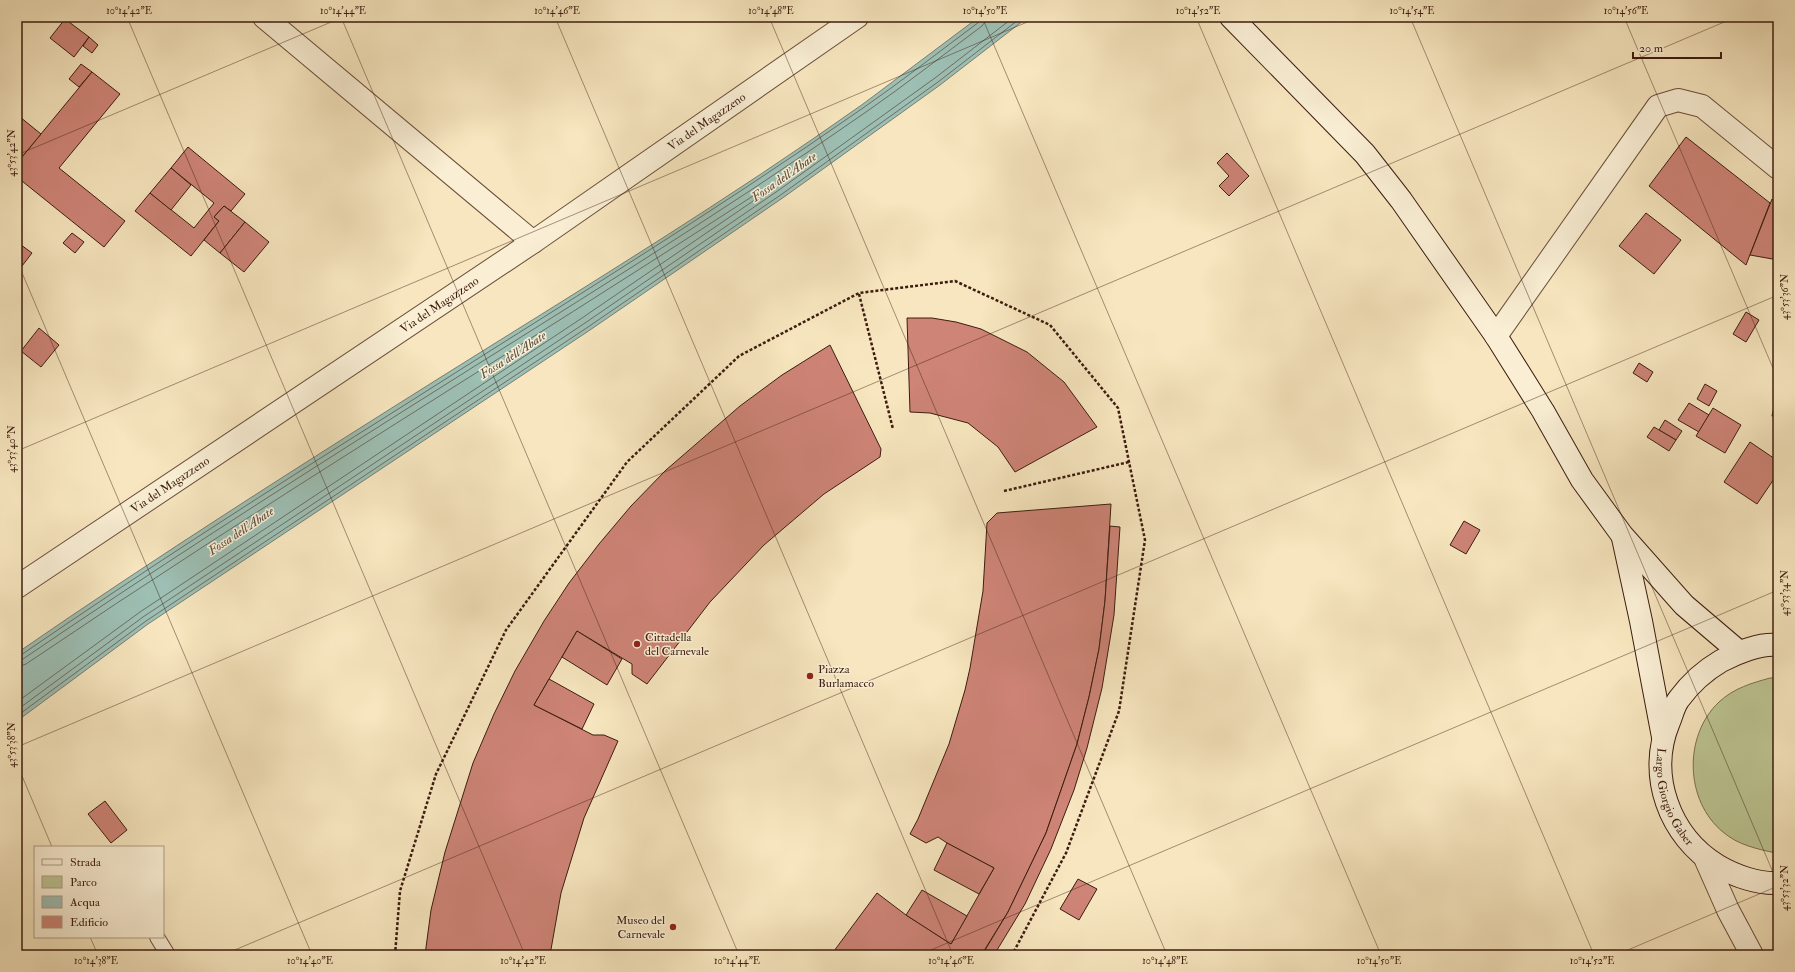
<svg xmlns="http://www.w3.org/2000/svg" width="1795" height="972" font-family="'IM FELL Double Pica',serif">
	<style>
		.green { fill: #bcc592; stroke: #7c7050 }
		.water { fill: #9dbfb4; stroke: #767e72 }
		.lines { fill: none; stroke-linecap: round; stroke-linejoin: round }
		.shore { stroke: #6c6e62; stroke-width: 1 }
		.building { fill: #ce8477; stroke: #3c1c0f }
		.lane-casing { stroke: #6b4e3b; stroke-width: 16 }
		.street-casing { stroke: #6b4e3b; stroke-width: 24 }
		.secondary-casing { stroke: #3c1c0f; stroke-width: 24 }
		.path { stroke: #3c1c0f; stroke-width: 2.5; stroke-dasharray: 3 2; stroke-linecap: butt }
		.lane { stroke: #faefd5; stroke-width: 14 }
		.street { stroke: #faefd5; stroke-width: 22 }
		.secondary { stroke: #faefd5; stroke-width: 22 }
		.ticks { fill: none; stroke: #3c1c0f; stroke-width: 1; stroke-opacity: 0.45 }
		.poi-dot { fill: #8f2418; stroke: #faefd5; stroke-width: 1.5 }
		.labels { text-anchor: middle; dominant-baseline: central; stroke-width: 3; stroke-linejoin: round; paint-order: stroke }
		.street-label { font-size: 12px; fill: #3c1c0f; stroke: #faefd5 }
		.poi-label { font-size: 12px; fill: #3c1c0f; stroke: #faefd5; text-anchor: start }
		.water-label { font-size: 13px; font-style: italic; fill: #594d41; stroke: #faefd5 }
		.neatline { fill: none; stroke: #3c1c0f; stroke-width: 1.5 }
		.ticks-label { font-size: 10px; text-anchor: middle; fill: #3c1c0f }
	</style>
	<rect width="100%" height="100%" fill="#f7e6bf"/>
	<filter id="stains"><feTurbulence type="fractalNoise" baseFrequency=".005" numOctaves="4"/><feColorMatrix values="0 0 0 0 .2 0 0 0 0 .09 0 0 0 0 .02 0 0 0 .5 -.17"/></filter>
	<radialGradient id="worn" r=".72"><stop offset=".6" stop-color="#630" stop-opacity="0"/><stop offset="1" stop-color="#630" stop-opacity=".3"/></radialGradient>
	<path class="green" d="M1770,678H1778V853H1776C1757,849 1738,845 1723,832C1685,801 1683,736 1719,702C1734,688 1752,683 1770,678Z"/>
	<path class="water" d="M979,17H1028L940,85L784,197L590,330L148,624L17,721V653C159,555 304,463 449,372C588,285 729,199 863,104C902,75 940,46 979,17Z"/>
	<g class="lines">
		<g class="shore">
			<path d="M17,656L21,655C146,569 274,487 403,406C557,308 713,213 863,108C902,81 940,51 979,22L981,17"/>
			<path d="M17,661L23,659C149,573 277,491 405,410C560,312 716,217 866,112C905,85 943,55 982,26L985,22L986,17"/>
			<path d="M17,667L26,664C266,501 514,352 756,194H759V197L582,318L140,612L17,702"/>
			<path d="M17,710L143,617L585,323L779,190L935,78L1014,17"/>
			<path d="M17,716L146,621L588,327L782,194L938,82L1022,17"/>
		</g>
	</g>
	<g class="building">
		<path d="M65,19L89,37L74,57L50,38Z"/>
		<path d="M89,37L98,45L92,53L83,46Z"/>
		<path d="M81,64L92,72L79,87L69,79Z"/>
		<path d="M92,72L120,94L59,168L125,221L104,247L17,177V163Z"/>
		<path d="M20,117L41,134L17,163V121Z"/>
		<path d="M1686,137L1770,203L1746,265L1649,186Z"/>
		<path d="M188,147L245,194L231,211L224,206L214,217L219,221L191,256L135,211L150,193L194,228L214,203L171,168Z"/>
		<path d="M1227,153L1249,176L1229,196L1219,186L1229,176L1217,163Z"/>
		<path d="M171,168L191,185L171,210L150,193Z"/>
		<path d="M1772,199L1778,204V260L1750,255Z"/>
		<path d="M224,206L245,222L220,253L204,240L219,221L214,217Z"/>
		<path d="M1646,213L1681,240L1654,274L1619,246Z"/>
		<path d="M245,222L269,242L244,272L220,253Z"/>
		<path d="M72,233L84,242L75,253L63,243Z"/>
		<path d="M17,242L32,253L22,266L17,262Z"/>
		<path d="M1746,312L1759,320L1746,342L1733,334Z"/>
		<path d="M907,318H932L956,322L981,329L1027,352L1064,382L1097,427L1015,472L998,447L968,423L930,413L910,412Z"/>
		<path d="M39,328L59,345L41,367L21,351Z"/>
		<path d="M830,345L881,449L880,457L824,494L764,545L710,602L647,684L632,674V664L577,631L534,705L593,735H604L618,741L584,818L561,893L550,955H425L431,910L445,852L473,763L494,714L515,671L544,621L569,583L599,544L631,506L666,470L740,406L782,375Z"/>
		<path d="M1639,363L1653,372L1647,382L1633,373Z"/>
		<path d="M1705,384L1717,391L1709,406L1697,399Z"/>
		<path d="M1775,402L1778,403V418L1772,416Z"/>
		<path d="M1689,403L1709,415L1699,432L1678,420Z"/>
		<path d="M1713,408L1741,425L1725,453L1696,436Z"/>
		<path d="M1665,420L1682,431L1676,440L1659,430Z"/>
		<path d="M1654,427L1676,440L1669,451L1647,437Z"/>
		<path d="M1750,442L1778,461V473L1757,504L1724,482Z"/>
		<path d="M1778,473V484L1773,481Z"/>
		<path d="M1111,504L1105,601L1099,649L1089,697L1077,744L1046,833L1008,912L982,954L831,955L877,893L906,915L951,944L994,868L947,843L938,837L926,843L910,834L918,819L949,744L965,690L970,668L983,591L987,523L997,513Z"/>
		<path d="M1464,521L1480,530L1466,554L1450,545Z"/>
		<path d="M1110,526L1120,527L1114,615L1102,688L1087,748L1074,790L1051,849L1025,904L994,955H982L1008,912L1046,833L1077,744L1089,697L1099,649L1105,601Z"/>
		<path d="M577,631L622,659L607,685L562,657Z"/>
		<path d="M549,679L594,704L582,729L534,705Z"/>
		<path d="M105,801L127,830L111,843L88,814Z"/>
		<path d="M947,843L994,868L979,894L934,870Z"/>
		<path d="M1078,879L1097,889L1079,920L1060,909Z"/>
		<path d="M922,890L967,916L951,944L906,915Z"/>
	</g>
	<g class="lines">
		<g class="lane-casing">
			<path id="lane" d="M157,937L168,955"/>
		</g>
		<g class="street-casing">
			<g id="street">
				<path d="M264,17L533,242"/>
				<path d="M1496,336L1658,106L1678,100L1702,106L1778,168"/>
				<path id="s1" d="M17,587L533,242L857,17"/>
				<path d="M1705,858L1728,910L1752,955"/>
			</g>
		</g>
		<g class="secondary-casing">
			<g id="secondary">
				<path d="M1231,17L1365,154L1401,200L1496,336L1543,411L1582,480L1622,535L1684,605L1738,651"/>
				<path d="M1623,538L1641,621L1663,737"/>
				<path id="s2" d="M1778,645C1760,643 1736,653 1721,661C1704,671 1690,684 1679,699C1674,705 1672,715 1669,722C1647,775 1669,836 1718,866C1735,876 1758,884 1778,883"/>
			</g>
		</g>
		<g class="path">
			<path d="M859,294L893,429"/>
			<path d="M1004,491L1129,462"/>
			<path d="M395,955L400,891L436,774L506,630L627,462L739,356L859,293L955,281L1050,325L1118,408L1145,540L1119,711L1066,853L1012,955"/>
		</g>
		<use href="#lane" class="lane"/>
		<use href="#street" class="street"/>
		<use href="#secondary" class="secondary"/>
	</g>
	<path class="ticks" d="M127,17L525,955M341,17L739,955M555,17L953,955M769,17L1167,955M982,17L1381,955M1196,17L1594,955M1410,17L1778,884M1624,17L1778,380M17,155L343,17M17,261L312,955M17,451L1039,17M17,747L1736,17M17,764L52,847M90,937L98,955M223,955L1778,295M919,955L1778,590M1616,955L1778,886"/>
	<g class="poi-dot">
		<circle cx="637" cy="644" r="4"/>
		<circle cx="810" cy="676" r="4"/>
		<circle cx="673" cy="927" r="4"/>
	</g>
	<g class="labels">
		<g class="street-label">
			<text stroke="none"><textPath href="#s1" startOffset="832">Via del Magazzeno</textPath></text>
			<text stroke="none"><textPath href="#s1" startOffset="508">Via del Magazzeno</textPath></text>
			<text stroke="none"><textPath href="#s1" startOffset="184">Via del Magazzeno</textPath></text>
			<text stroke="none"><textPath href="#s2" startOffset="221">Largo Giorgio Gaber</textPath></text>
		</g>
		<g class="poi-label">
			<text x="645" y="637">Cittadella<tspan x="645" dy="14">del Carnevale</tspan></text>
			<text x="818" y="669">Piazza<tspan x="818" dy="14">Burlamacco</tspan></text>
			<text x="665" y="920" text-anchor="end">Museo del<tspan x="665" dy="14">Carnevale</tspan></text>
		</g>
		<g class="water-label">
			<text transform="translate(784 177) rotate(-35)">Fossa dell'Abate</text>
			<text transform="translate(513 355) rotate(-33)">Fossa dell'Abate</text>
			<text transform="translate(241 531) rotate(-34)">Fossa dell'Abate</text>
		</g>
	</g>
	<rect width="1795" height="972" fill="none" stroke="#f7e6bf" stroke-width="44"/>
	<rect x="34" y="846" width="130" height="92" fill="#faefd5" stroke="#ae9b86"/>
	<rect x="42" y="859" width="20" height="6" fill="#faefd5" stroke="#ae9b86"/>
	<text x="70" y="866" font-size="12" fill="#3c1c0f">Strada</text>
	<rect x="42" y="876" width="20" height="12" fill="#bcc592" stroke="#ae9b86"/>
	<text x="70" y="886" font-size="12" fill="#3c1c0f">Parco</text>
	<rect x="42" y="896" width="20" height="12" fill="#9dbfb4" stroke="#ae9b86"/>
	<text x="70" y="906" font-size="12" fill="#3c1c0f">Acqua</text>
	<rect x="42" y="916" width="20" height="12" fill="#ce8477" stroke="#ae9b86"/>
	<text x="70" y="926" font-size="12" fill="#3c1c0f">Edificio</text>
	<path d="M1633 52v6h88v-6" fill="none" stroke="#3c1c0f" stroke-width="2"/>
	<text x="1639" y="52" font-size="12" fill="#3c1c0f" stroke="#faefd5" stroke-width="3" paint-order="stroke">20 m</text>
	<rect x="22" y="22" width="1751" height="928" class="neatline"/>
	<g class="ticks-label">
		<text x="129" y="14">10°14'42"E</text>
		<text x="343" y="14">10°14'44"E</text>
		<text x="557" y="14">10°14'46"E</text>
		<text x="771" y="14">10°14'48"E</text>
		<text x="985" y="14">10°14'50"E</text>
		<text x="1198" y="14">10°14'52"E</text>
		<text x="1412" y="14">10°14'54"E</text>
		<text x="1626" y="14">10°14'56"E</text>
		<text transform="translate(11 153) rotate(-90)" y="4">43°53'42"N</text>
		<text transform="translate(1784 297) rotate(-90)" y="4">43°53'36"N</text>
		<text transform="translate(11 449) rotate(-90)" y="4">43°53'40"N</text>
		<text transform="translate(1784 593) rotate(-90)" y="4">43°53'34"N</text>
		<text transform="translate(11 745) rotate(-90)" y="4">43°53'38"N</text>
		<text transform="translate(1784 888) rotate(-90)" y="4">43°53'32"N</text>
		<text x="96" y="964">10°14'38"E</text>
		<text x="310" y="964">10°14'40"E</text>
		<text x="523" y="964">10°14'42"E</text>
		<text x="737" y="964">10°14'44"E</text>
		<text x="951" y="964">10°14'46"E</text>
		<text x="1165" y="964">10°14'48"E</text>
		<text x="1379" y="964">10°14'50"E</text>
		<text x="1592" y="964">10°14'52"E</text>
	</g>
	<rect width="100%" height="100%" filter="url(#stains)"/>
	<rect width="100%" height="100%" fill="url(#worn)"/>
</svg>
